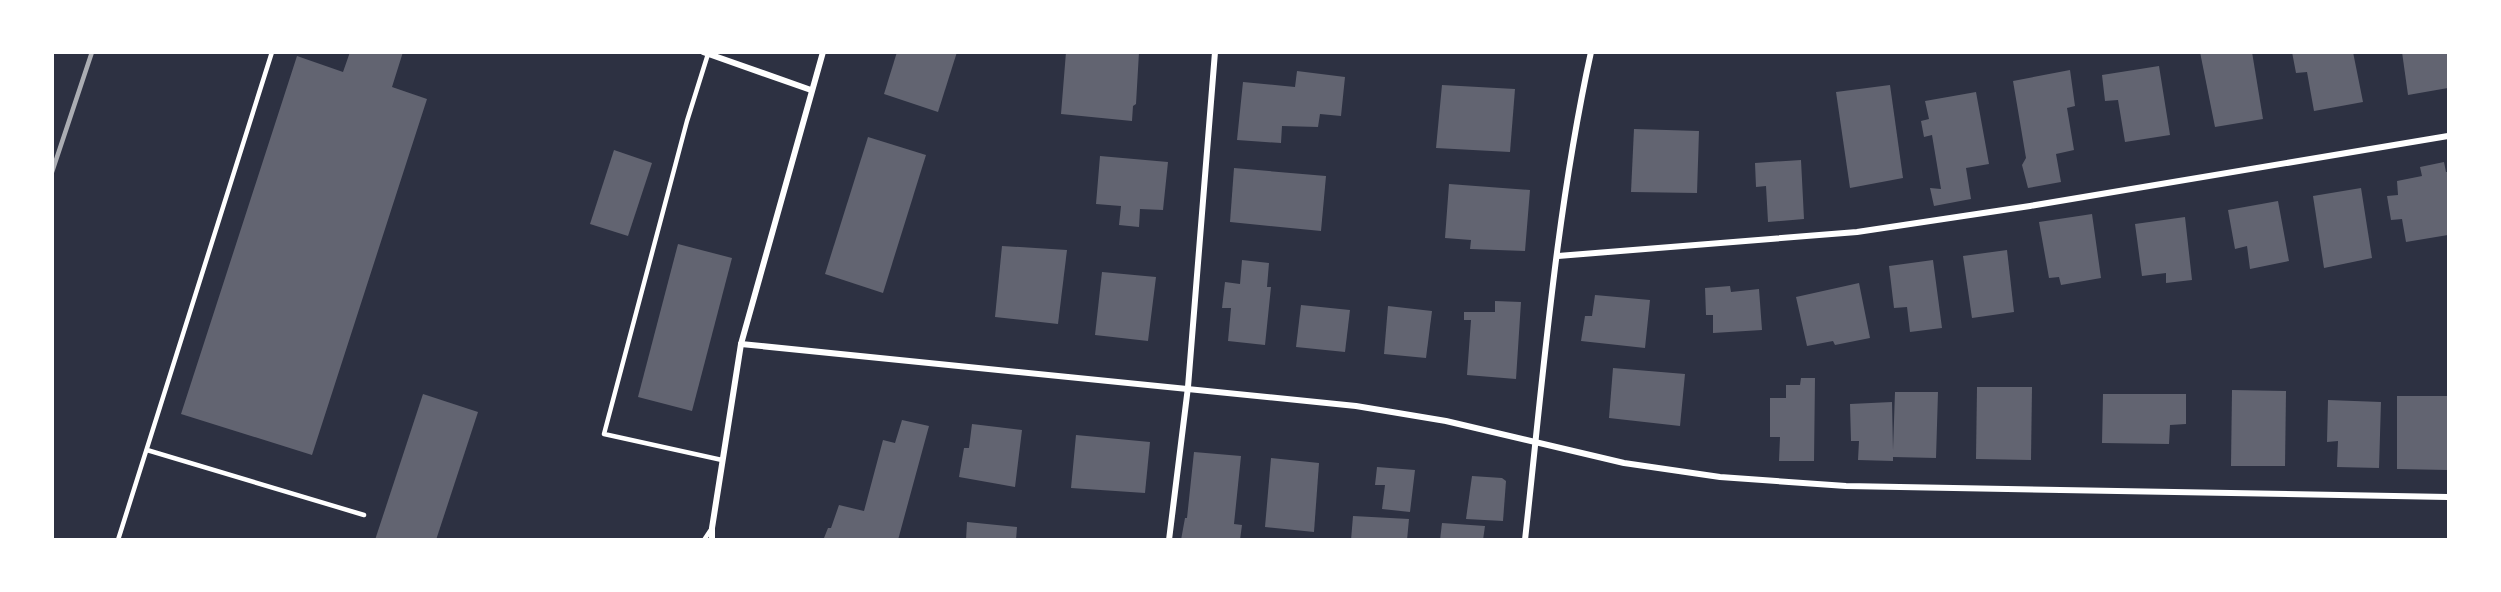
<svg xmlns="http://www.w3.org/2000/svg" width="2501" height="592" font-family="'PT Serif',serif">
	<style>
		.building { fill: #626471 }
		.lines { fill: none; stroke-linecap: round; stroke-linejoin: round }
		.service { stroke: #fff; stroke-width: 4.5 }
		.minor { stroke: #fff; stroke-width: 6 }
		.rail { stroke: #abadb3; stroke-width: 4.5 }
	</style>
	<rect width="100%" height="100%" fill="#2d3142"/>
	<g class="building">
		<path d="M350,52H403L392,87L427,99L312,455L181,414L297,56L343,72Z"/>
		<path d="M897,52H957L938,112L884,94Z"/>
		<path d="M1066,52H1139L1136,104L1133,106L1132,121L1061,114Z"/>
		<path d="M2200,52H2252L2263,119L2215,127Z"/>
		<path d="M2292,52H2353L2363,102L2314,111L2307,72L2296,73Z"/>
		<path d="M2402,52H2448V88L2408,95Z"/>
		<path d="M2159,66L2170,135L2125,142L2118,100L2105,101L2102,75Z"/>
		<path d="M2070,70L2075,106L2067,108L2074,150L2056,154L2061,182L2028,188L2022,165L2026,158L2013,81Z"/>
		<path d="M1297,71L1345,77L1341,116L1320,114L1318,127L1282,126L1281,143L1237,140L1243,82L1295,87Z"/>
		<path d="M1442,85L1515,89L1510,152L1436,148Z"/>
		<path d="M1890,85L1903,178L1850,188L1836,92Z"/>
		<path d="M1976,92L1989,164L1966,168L1971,199L1934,206L1930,188L1941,189L1932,135L1924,137L1921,121L1929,119L1925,101Z"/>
		<path d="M1634,129L1699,131L1697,193L1631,192Z"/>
		<path d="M868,137L926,155L883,293L825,274Z"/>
		<path d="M614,150L652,163L628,236L590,224Z"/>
		<path d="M1100,156L1168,162L1163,210L1140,209L1139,227L1119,225L1121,206L1096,204Z"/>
		<path d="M1801,160L1804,219L1768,222L1766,186L1756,187L1755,163Z"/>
		<path d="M2444,162L2446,172H2448V235L2406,242L2402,219L2391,220L2387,196L2398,195L2397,181L2422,176L2420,167Z"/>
		<path d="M1234,168L1326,176L1321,231L1230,222Z"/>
		<path d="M1449,184L1530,190L1525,251L1470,249L1471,240L1445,238Z"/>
		<path d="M2361,188L2372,258L2324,268L2313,196Z"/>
		<path d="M2278,201L2289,261L2250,269L2247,246L2235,249L2228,210Z"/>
		<path d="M2092,214L2101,278L2061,285L2059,277L2049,278L2039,222Z"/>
		<path d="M2185,217L2192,280L2166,283V273L2142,276L2135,224Z"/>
		<path d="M678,244L732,258L692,411L638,397Z"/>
		<path d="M1002,246L1067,250L1058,324L995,317Z"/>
		<path d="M2007,250L2014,312L1972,318L1963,256Z"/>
		<path d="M1242,260L1269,263L1267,287H1271L1265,345L1228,341L1231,308H1222L1225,282L1240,284Z"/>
		<path d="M1933,260L1942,328L1910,332L1907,307L1894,308L1889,266Z"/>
		<path d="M1102,272L1156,277L1148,341L1095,335Z"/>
		<path d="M1859,283L1870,338L1835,345L1833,341L1807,346L1796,297Z"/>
		<path d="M1730,286L1731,292L1759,289L1762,330L1713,333V315H1706L1705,288Z"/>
		<path d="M1595,295L1650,300L1645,348L1581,341L1585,316H1592Z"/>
		<path d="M1495,301L1521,302L1516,379L1467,375L1471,320H1464V312H1495Z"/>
		<path d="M1301,305L1350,310L1345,352L1296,347Z"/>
		<path d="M1388,306L1432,311L1426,358L1384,354Z"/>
		<path d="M1613,368L1685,374L1680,426L1609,418Z"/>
		<path d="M1801,378H1815L1814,461H1779L1780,437H1770V398H1786V385H1800Z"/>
		<path d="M1977,387H2032L2031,460L1976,459Z"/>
		<path d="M2232,390L2286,391L2285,466H2231Z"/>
		<path d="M1895,392H1938L1936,458L1893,457V461L1858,460L1859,441H1851L1850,404L1892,402L1893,450Z"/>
		<path d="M423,394L478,412L436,540H375Z"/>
		<path d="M2103,394H2186V424L2170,425L2169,444L2102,443Z"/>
		<path d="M2397,396H2448V470L2397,469Z"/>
		<path d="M2328,400L2381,402L2379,468L2337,467L2338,441L2327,442Z"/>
		<path d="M902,420L929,426L898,540L824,538L828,528H831L839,505L864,511L883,440L895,443Z"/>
		<path d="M972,424L1022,430L1015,487L959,477L964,448H969Z"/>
		<path d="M1076,435L1150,442L1145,493L1071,488Z"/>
		<path d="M1194,452L1241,456L1234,524L1242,525L1240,540H1181L1185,518H1187Z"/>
		<path d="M1271,458L1319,463L1314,532L1265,527Z"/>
		<path d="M1377,467L1415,470L1410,512L1382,509L1385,485H1375Z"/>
		<path d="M1472,476L1502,478L1506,481L1503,521L1466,519Z"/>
		<path d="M1353,516L1409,519L1407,540H1351Z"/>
		<path d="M967,522L1017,527L1016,540H966Z"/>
		<path d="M1442,523L1485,526L1483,540H1440Z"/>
	</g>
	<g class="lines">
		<g class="service">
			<path d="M708,54L687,121L604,434L722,460"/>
			<path d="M147,450L364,515"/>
			<path d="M118,540L272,52"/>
			<path d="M704,540L712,528"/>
		</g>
		<g class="minor">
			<path d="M703,52L811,90"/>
			<path d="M1558,256L1857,232L2030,206L2448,136"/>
			<path d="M741,344L1356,406L1446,421L1624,463L1720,477L1846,486L2448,497"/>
			<path d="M712,540V528L741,344L823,52"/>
			<path d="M1169,540L1188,387L1215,52"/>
			<path d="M1525,540C1543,377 1556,212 1591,52"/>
		</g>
		<path class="rail" d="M52,172L92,52"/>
	</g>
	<rect width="2501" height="592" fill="none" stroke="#ffffff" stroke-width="108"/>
</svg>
